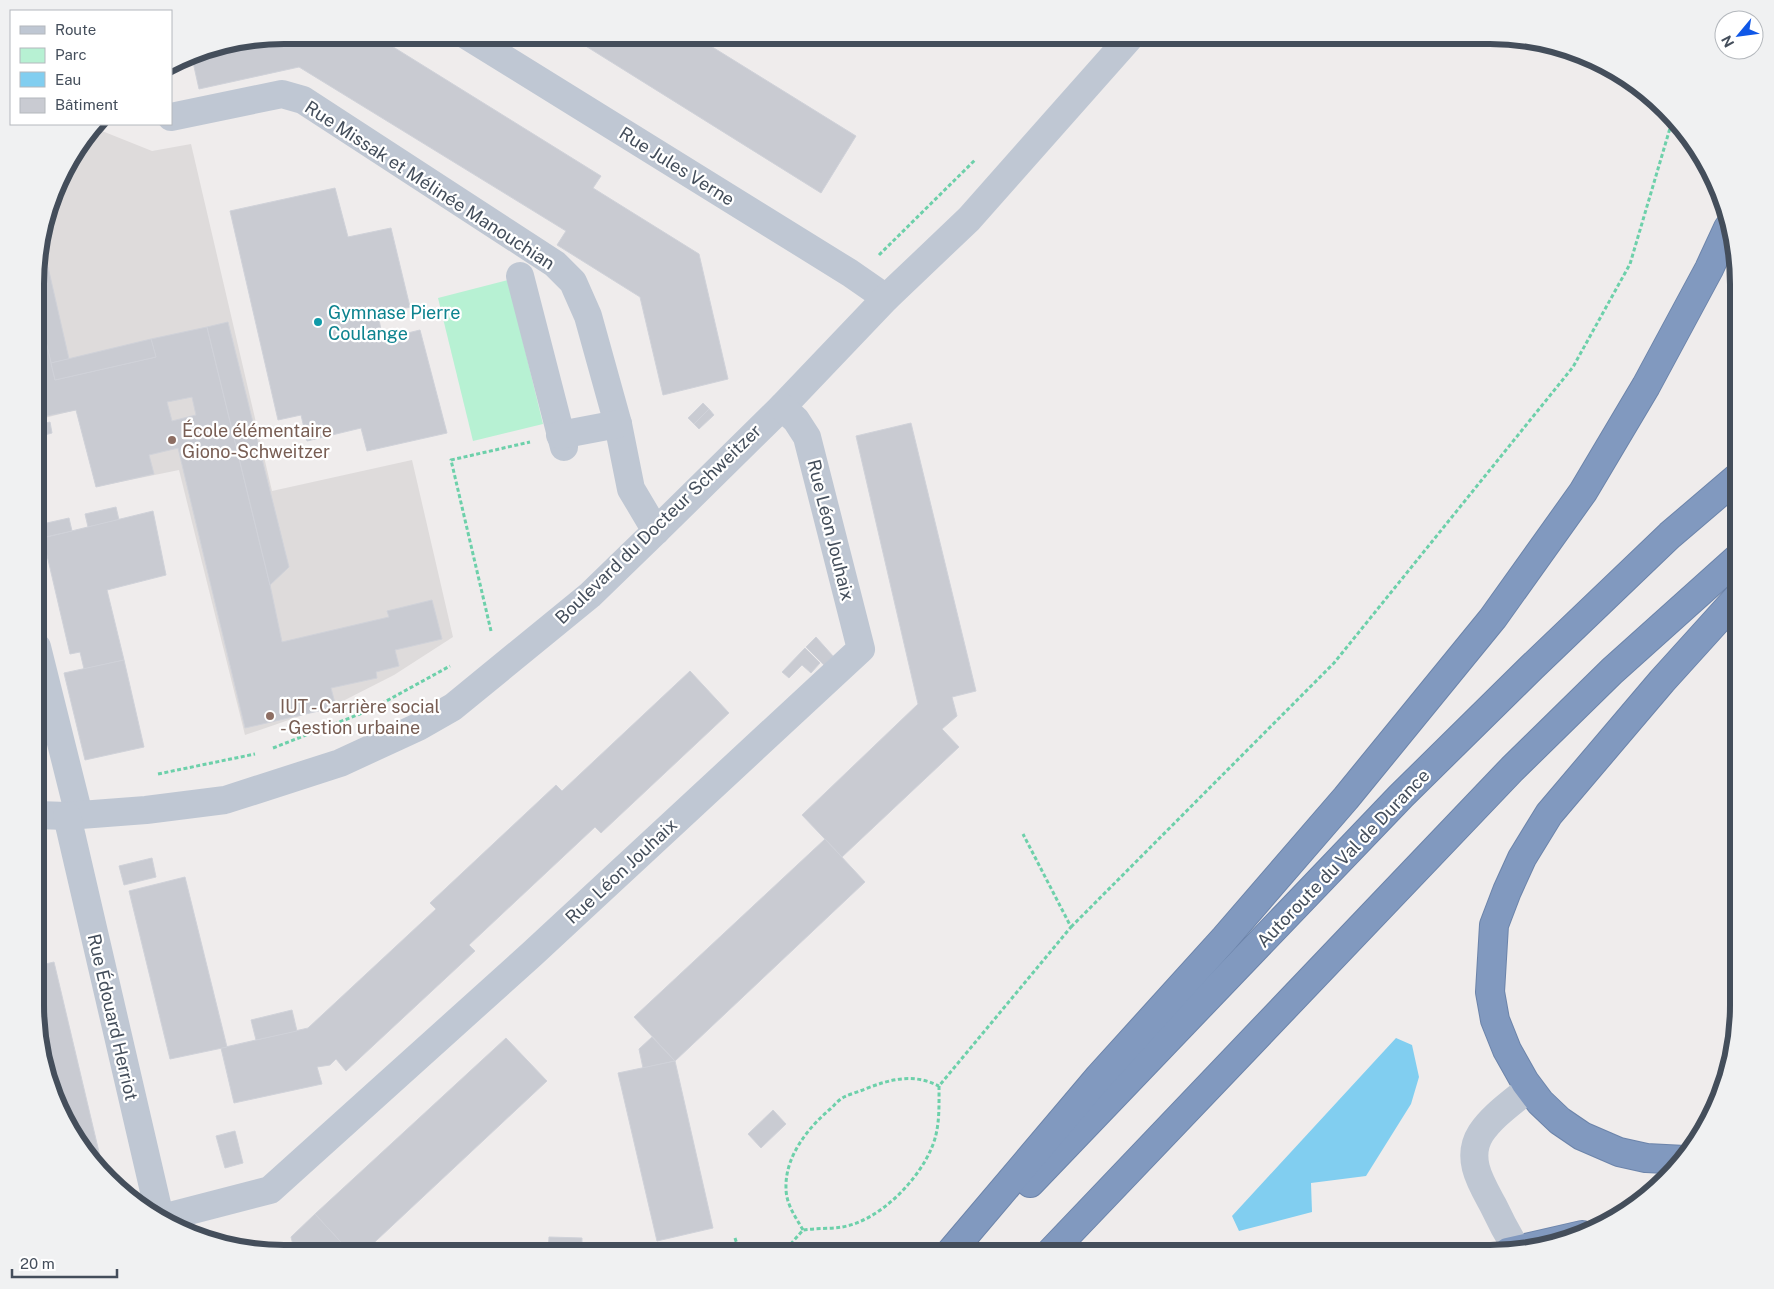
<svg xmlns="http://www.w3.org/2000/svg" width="1774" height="1289" font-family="'Public Sans',sans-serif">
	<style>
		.education { fill: #dedbdb }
		.green { fill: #b7f1d3 }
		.water { fill: #81cef0 }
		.building { fill: #c9cbd2; stroke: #d0d2d9; fill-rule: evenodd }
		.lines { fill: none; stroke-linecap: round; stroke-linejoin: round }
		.highway-casing { stroke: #6c84aa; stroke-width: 30 }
		.path { stroke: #6dd0aa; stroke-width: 3; stroke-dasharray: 4 2.5; stroke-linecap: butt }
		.minor { stroke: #bfc7d3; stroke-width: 28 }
		.highway { stroke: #8199bf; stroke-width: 28 }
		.culture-dot { fill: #0f9aa8; stroke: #fff; stroke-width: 2 }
		.education-dot { fill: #8d6e63; stroke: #fff; stroke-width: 2 }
		.labels { text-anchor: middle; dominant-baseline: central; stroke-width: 4.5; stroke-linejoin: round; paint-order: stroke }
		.street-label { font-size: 18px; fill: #444e5b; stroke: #fff }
		.culture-label { font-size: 18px; fill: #0d838f; stroke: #fff; text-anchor: start }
		.education-label { font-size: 18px; fill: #785e54; stroke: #fff; text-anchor: start }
		.rim { fill: none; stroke: #444e5b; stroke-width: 6 }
	</style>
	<rect width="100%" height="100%" fill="#efecec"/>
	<path class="education" d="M97,127L102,131L152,151L191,144L272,491L412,460L453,637L394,675L341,702L245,735L179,470L96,487L76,410L37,420V252L61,174Z"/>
	<path class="green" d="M508,280L543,424L473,441L438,298Z"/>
	<path class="water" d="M1396,1038L1412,1045L1419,1077L1411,1104L1366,1176L1311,1183L1312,1212L1239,1231L1232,1216Z"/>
	<g class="building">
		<path d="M284,35H374L601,176L593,188L699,254L728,379L663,395L640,297L557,245L566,231L299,67L199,89L191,53Z"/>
		<path d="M568,35H693L856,136L821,193Z"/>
		<path d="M335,188L348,237L391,228L410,307L378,315L383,339L420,330L447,433L367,451L361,428L307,441L301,415L278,420L230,211Z"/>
		<path d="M37,263L48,267L69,359L51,363L37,303Z"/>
		<path d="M37,303L55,380L156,357L151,339L207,327L270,585L282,642L389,617L387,611L432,600L442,639L395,650L399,666L376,672L377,678L331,688L336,707L245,728L178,448L149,455L154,474L96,487L76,410L37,418ZM192,397L196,415L172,421L167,402Z"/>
		<path d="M228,322L289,567L270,585L207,327Z"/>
		<path d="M151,339L156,357L55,380L51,363Z"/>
		<path d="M703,403L709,409L694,424L688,418Z"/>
		<path d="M709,409L714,415L699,429L694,424Z"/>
		<path d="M50,422L52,433L37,437V425Z"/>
		<path d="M911,423L976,691L952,697L957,716L942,729L959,747L842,857L802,815L918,704L856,436Z"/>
		<path d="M116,507L119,520L88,527L85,514Z"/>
		<path d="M153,511L166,575L107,590L124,660L84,669L80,652L70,654L43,538Z"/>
		<path d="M69,518L72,531L41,538L38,525Z"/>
		<path d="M816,637L833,656L824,665L806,647Z"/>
		<path d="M805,648L820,663L811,673L802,665L789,678L782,672Z"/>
		<path d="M124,660L144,747L85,760L64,673Z"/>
		<path d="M690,671L729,713L601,833L595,827L469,945L475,951L346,1071L336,1059L330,1065L317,1067L322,1084L234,1103L221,1048L308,1028L436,909L430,903L556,785L562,791Z"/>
		<path d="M825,839L865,882L675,1061L634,1017Z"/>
		<path d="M152,858L156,877L124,885L119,866Z"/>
		<path d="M185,877L227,1047L170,1059L129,891Z"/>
		<path d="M54,962L103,1169L68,1129L37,1037V966Z"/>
		<path d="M292,1010L297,1031L256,1040L251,1020Z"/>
		<path d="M652,1037L675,1061L643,1068L639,1049Z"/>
		<path d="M506,1038L547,1081L362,1254H352L315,1214Z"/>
		<path d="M675,1061L713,1228L657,1241L618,1073Z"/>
		<path d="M773,1110L786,1124L761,1148L748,1134Z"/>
		<path d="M235,1131L243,1163L225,1168L216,1136Z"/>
		<path d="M315,1214L352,1254L295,1253L291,1237Z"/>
		<path d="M549,1237L582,1238V1254H548Z"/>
	</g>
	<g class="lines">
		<g class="highway-casing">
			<g id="highway">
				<path d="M1685,1160L1646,1158L1619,1152L1582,1136L1560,1121L1540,1102L1525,1082L1507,1050L1495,1020L1490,992L1494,925L1507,891L1522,858L1549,814L1662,681L1738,597"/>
				<path d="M1030,1183L1401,796L1532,667L1670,535L1738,477"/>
				<path d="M1508,1252L1582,1235"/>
				<path d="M949,1254L1099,1077L1225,938L1346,798L1493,618L1583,492L1646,386L1709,269L1728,228"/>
				<path d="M1049,1254L1512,769L1612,671L1738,558"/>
			</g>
		</g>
		<g class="path">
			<path d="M879,255L976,159"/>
			<path d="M491,631L451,460L530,442"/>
			<path d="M273,748L370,710L450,666"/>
			<path d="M158,774L255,754"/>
			<path d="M1071,927L1334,663L1573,367L1630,264L1673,118"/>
			<path d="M803,1230C795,1216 786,1204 786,1188C785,1157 807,1129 829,1110C834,1106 838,1100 844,1097C850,1094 858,1092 865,1089C891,1079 913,1073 939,1086"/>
			<path d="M735,1238L740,1254"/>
			<path d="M782,1254L803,1230C816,1228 830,1229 842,1227C879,1221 918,1181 932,1147C940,1128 939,1107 939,1086L1071,927L1023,834"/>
		</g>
		<g class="minor">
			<path d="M466,35L850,273L886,298"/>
			<path d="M171,117L282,94L303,100L555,264L573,282L588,316L618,424L631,489L656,531"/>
			<path d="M520,276L564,447"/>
			<path d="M560,435L618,424"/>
			<path d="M37,647L79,815"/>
			<path d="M37,815L67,816L146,810L225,800L340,763L418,727L453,707L590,595L656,531L782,407L886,298L969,219L1132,35"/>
			<path d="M67,816L160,1217"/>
			<path d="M162,1218L270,1190L532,954L861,649L807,437L796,420L782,407"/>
			<path d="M1517,1250C1508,1235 1500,1220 1493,1205C1481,1183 1465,1158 1481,1133C1493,1115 1513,1102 1529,1088"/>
		</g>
		<use href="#highway" class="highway"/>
	</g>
	<circle class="culture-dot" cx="318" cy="322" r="5"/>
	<g class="education-dot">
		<circle cx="172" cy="440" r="5"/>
		<circle cx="270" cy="716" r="5"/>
	</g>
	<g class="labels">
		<g class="street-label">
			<text transform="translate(677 166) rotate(32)">Rue Jules Verne</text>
			<text transform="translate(430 185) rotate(33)">Rue Missak et Mélinée Manouchian</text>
			<text transform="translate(658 524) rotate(-44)">Boulevard du Docteur Schweitzer</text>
			<text transform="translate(831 530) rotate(76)">Rue Léon Jouhaix</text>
			<text transform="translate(1343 858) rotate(-46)">Autoroute du Val de Durance</text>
			<text transform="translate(621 871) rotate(-43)">Rue Léon Jouhaix</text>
			<text transform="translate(113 1017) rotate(77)">Rue Édouard Herriot</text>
		</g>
		<g class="culture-label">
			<text x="328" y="312">Gymnase Pierre<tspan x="328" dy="21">Coulange</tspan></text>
		</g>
		<g class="education-label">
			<text x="182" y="430">École élémentaire<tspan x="182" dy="21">Giono-Schweitzer</tspan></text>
			<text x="280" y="706">IUT - Carrière social<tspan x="280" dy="21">- Gestion urbaine</tspan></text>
		</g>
	</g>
	<path d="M0 0H1774V1289H0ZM284 44H1490A240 240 0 0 1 1730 284V1005A240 240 0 0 1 1490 1245H284A240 240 0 0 1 44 1005V284A240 240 0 0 1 284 44Z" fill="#f0f1f2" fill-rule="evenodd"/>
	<path class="rim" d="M284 44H1490A240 240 0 0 1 1730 284V1005A240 240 0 0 1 1490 1245H284A240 240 0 0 1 44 1005V284A240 240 0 0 1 284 44Z"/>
	<rect x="10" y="10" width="162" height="115" fill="#ffffff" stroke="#b4b8bd"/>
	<rect x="20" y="26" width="25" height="8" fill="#bfc7d3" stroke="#b4b8bd"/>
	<text x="55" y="35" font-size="15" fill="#444e5b">Route</text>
	<rect x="20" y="48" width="25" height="15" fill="#b7f1d3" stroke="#b4b8bd"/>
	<text x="55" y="60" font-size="15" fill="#444e5b">Parc</text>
	<rect x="20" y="72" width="25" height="15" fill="#81cef0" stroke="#b4b8bd"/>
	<text x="55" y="85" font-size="15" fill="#444e5b">Eau</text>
	<rect x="20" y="98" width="25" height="15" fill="#c9cbd2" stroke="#b4b8bd"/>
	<text x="55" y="110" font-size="15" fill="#444e5b">Bâtiment</text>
	<g transform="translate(1739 35) rotate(241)"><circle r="24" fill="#ffffff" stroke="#b4b8bd"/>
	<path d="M0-4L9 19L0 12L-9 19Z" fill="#0f57e7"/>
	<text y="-8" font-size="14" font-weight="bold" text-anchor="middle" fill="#444e5b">N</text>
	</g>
	<path d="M12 1269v8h105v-8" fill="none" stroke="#444e5b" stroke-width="2.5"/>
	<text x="20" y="1269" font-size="15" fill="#444e5b" stroke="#ffffff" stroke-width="4" paint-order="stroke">20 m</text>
</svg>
